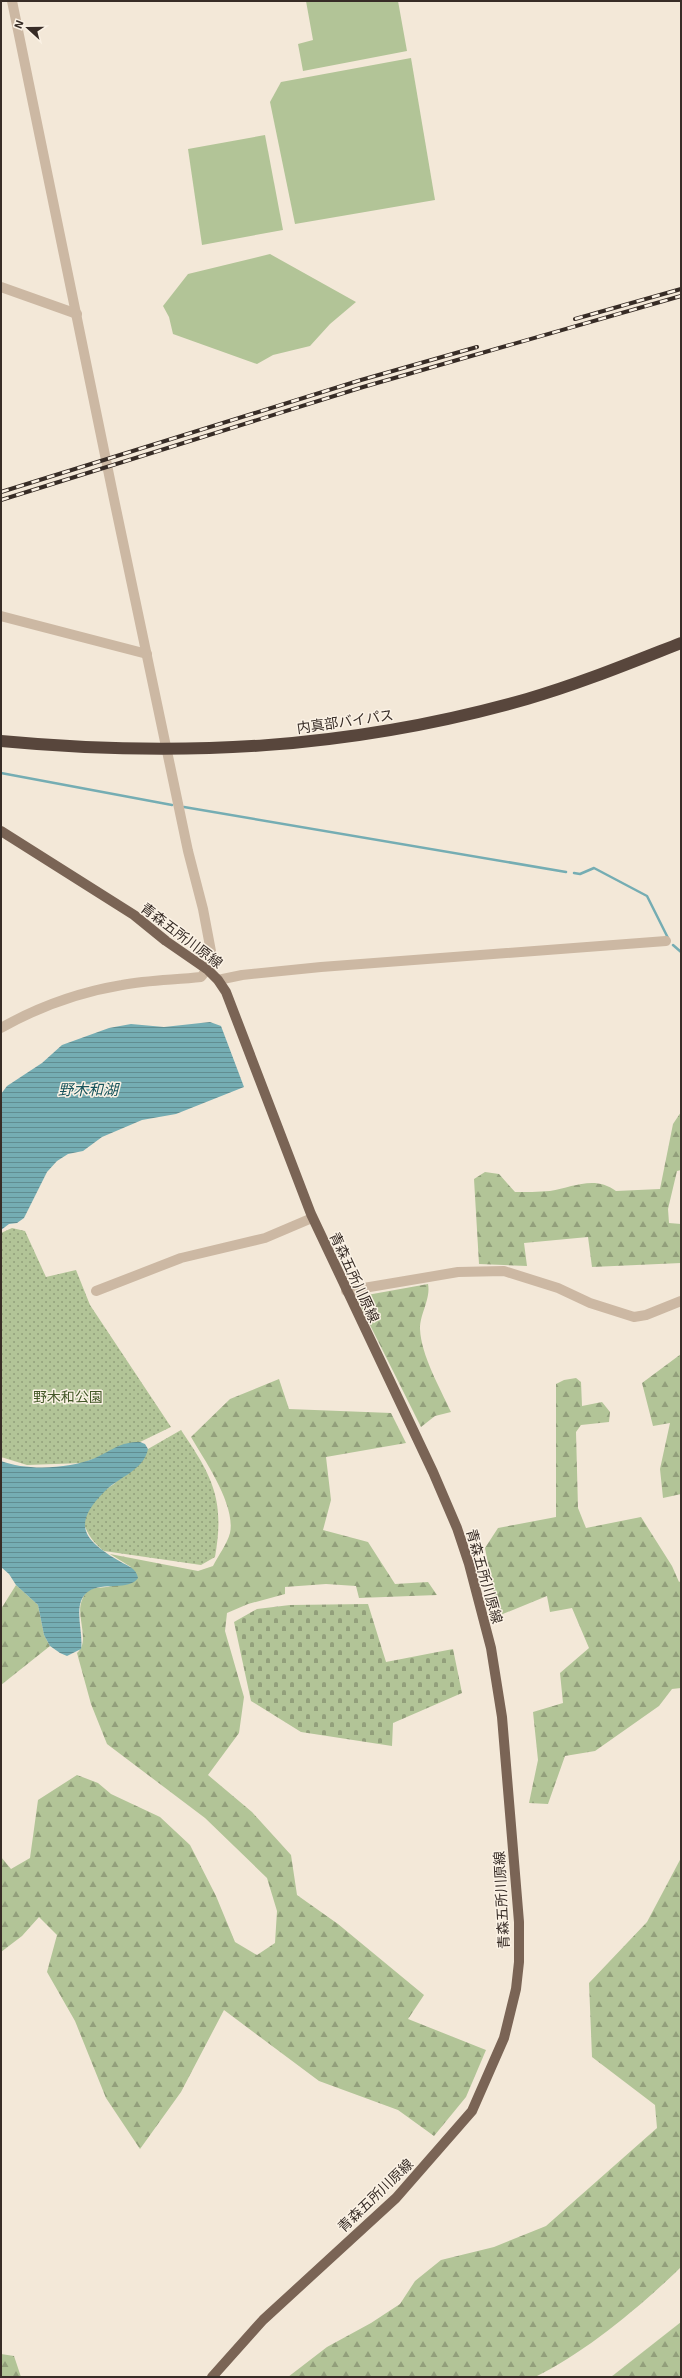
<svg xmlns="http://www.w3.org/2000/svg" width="682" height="2378" font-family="'Exo 2','Noto Sans JP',sans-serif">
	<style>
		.forest { fill: url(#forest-firs) }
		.cemetery { fill: url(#cemetery-stones) }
		.park { fill: url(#park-dots) }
		.pitch { fill: #b2c497 }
		.water { fill: url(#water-rules) }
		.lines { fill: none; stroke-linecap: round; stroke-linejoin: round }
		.stream { stroke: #75adb3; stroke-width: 2.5 }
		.minor { stroke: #ccb8a3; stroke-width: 10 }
		.major { stroke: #7a6455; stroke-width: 10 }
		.highway { stroke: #58463c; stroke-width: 12 }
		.rail-casing { stroke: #372c26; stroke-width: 4 }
		.rail { stroke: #fbf2e5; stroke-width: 2.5; stroke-dasharray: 8; stroke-linecap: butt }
		.labels { text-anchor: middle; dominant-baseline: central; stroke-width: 3; stroke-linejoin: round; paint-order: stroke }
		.street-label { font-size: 14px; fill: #372c26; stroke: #fbf2e5 }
		.park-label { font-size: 14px; fill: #435727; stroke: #fbf2e5 }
		.water-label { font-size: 15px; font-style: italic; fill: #18545c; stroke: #fbf2e5 }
	</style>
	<defs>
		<pattern id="forest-firs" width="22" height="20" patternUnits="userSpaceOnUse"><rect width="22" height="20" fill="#b2c497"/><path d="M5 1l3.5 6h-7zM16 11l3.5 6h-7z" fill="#929f7b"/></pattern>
		<pattern id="cemetery-stones" width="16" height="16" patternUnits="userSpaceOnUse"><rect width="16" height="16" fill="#b2c497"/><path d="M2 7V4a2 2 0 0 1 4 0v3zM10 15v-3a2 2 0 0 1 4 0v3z" fill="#929f7b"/></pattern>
		<pattern id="park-dots" width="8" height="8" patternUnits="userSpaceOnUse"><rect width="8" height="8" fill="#b2c497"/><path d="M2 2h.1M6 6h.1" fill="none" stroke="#929f7b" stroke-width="1.8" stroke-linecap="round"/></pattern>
		<pattern id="water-rules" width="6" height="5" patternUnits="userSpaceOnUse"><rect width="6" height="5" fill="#75adb3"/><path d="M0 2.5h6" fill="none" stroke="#618d91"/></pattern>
	</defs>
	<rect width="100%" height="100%" fill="#f3e8d8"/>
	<g class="forest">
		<path d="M681,1112V1170L677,1171L668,1209L669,1223L681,1224V1263L592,1267L588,1237L524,1243L527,1266L479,1264L474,1179L485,1172L499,1174L515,1192C526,1192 538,1192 550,1191C573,1187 595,1175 616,1191L660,1189L673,1124Z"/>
		<path d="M428,1284C431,1299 420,1313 420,1329C421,1355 440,1388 451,1412L435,1416L421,1427L356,1297Z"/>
		<path d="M681,1354V1494L663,1498L660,1469L670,1423L653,1426L642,1383Z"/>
		<path d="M576,1378L581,1382L582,1406L602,1402L610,1412L609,1422L581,1425L576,1432L578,1508L586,1528L641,1517L672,1566L679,1582L681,1581V1688L672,1689L659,1706L595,1751L565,1756L548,1804L529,1803L538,1760L533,1712L563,1703L560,1673L589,1648L572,1608L550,1612L547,1596L498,1616L485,1548L498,1528L556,1517V1384L564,1380Z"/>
		<path d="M279,1379L289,1409L391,1413L406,1443L326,1457L331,1500L323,1530L368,1542L395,1584L428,1582L437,1595L359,1598L356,1586L326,1584L285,1587V1594L248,1604L227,1613L225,1631L244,1697L239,1733L208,1775L252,1812L291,1855L297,1895L338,1924L424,1995L408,2019L486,2050L466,2097L434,2136L398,2110L319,2081L224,2010L181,2092L140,2149L106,2098L75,2021L47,1972L57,1935L39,1917L22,1936L1,1952V1857L11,1869L30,1858L38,1800L77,1775L98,1783L111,1794L160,1817L190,1845L216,1896L235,1942L257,1955L275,1943L277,1911L267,1878L205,1818L107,1744L91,1704L77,1653C91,1641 75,1616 82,1600C89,1582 101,1591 113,1585C119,1582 126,1572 131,1567L110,1554L198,1571L213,1566C218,1556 227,1544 230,1533C236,1505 205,1461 191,1437L230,1399Z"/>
		<path d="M16,1585L38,1605L44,1635L50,1646L1,1685V1609Z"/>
		<path d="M681,1858V2267C641,2306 585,2353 535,2377H288L327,2347L371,2323L400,2304L415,2281L441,2260L494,2247L546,2226L657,2128L655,2105L592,2057L589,1983L647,1922Z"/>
		<path d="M681,2322V2377H611Z"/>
		<path d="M1,2354L14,2356L21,2377H1Z"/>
	</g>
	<path class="cemetery" d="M368,1604L386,1662L453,1649L462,1693L393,1723L392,1746L301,1732L251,1701L234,1622L257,1609L290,1605Z"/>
	<g class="park">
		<path d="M12,1228L25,1231L46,1277L76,1270L90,1305L171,1427L140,1442L82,1463L27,1465L1,1457V1233Z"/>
		<path d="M181,1430C213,1477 225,1500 215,1557L201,1565L104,1551C89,1540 83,1525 79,1508L114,1484L148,1449Z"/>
	</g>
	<g class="pitch">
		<path d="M306,1H398L407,51L303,71L298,44L313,40Z"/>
		<path d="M411,58L435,200L295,224L270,102L281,82Z"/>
		<path d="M265,135L283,230L202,245L188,149Z"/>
		<path d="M270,254L356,302L330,324L310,346L273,355L257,364L173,334L169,317L163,306L188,274Z"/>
	</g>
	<g class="water">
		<path d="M210,1022L221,1026L244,1087L176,1114L142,1120L102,1137L83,1151L68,1154L57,1161L47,1172L24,1218L17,1223L9,1224L1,1230V1094L7,1086L42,1063L62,1045L109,1028L131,1024L164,1027Z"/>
		<path d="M140,1442L145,1444L148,1449C144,1470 119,1477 105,1491C71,1525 83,1540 121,1562C128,1566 136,1568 138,1578C129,1591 102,1582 89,1591C71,1602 84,1632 81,1649L67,1656L60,1653L50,1646L44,1635L38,1605L16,1585L9,1574L1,1567V1461C27,1471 69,1469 95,1458C113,1450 119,1442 140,1442Z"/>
	</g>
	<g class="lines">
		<g class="stream">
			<path d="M1,773L172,805"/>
			<path d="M184,807L566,872"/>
			<path d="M574,873L580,874L594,868L647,896L668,938"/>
			<path d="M673,945L681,952"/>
		</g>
		<g class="minor">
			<path d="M1,287L77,314"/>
			<path d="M1,616L147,654"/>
			<path d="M218,980L242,975L321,967L666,941"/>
			<path d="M1,1028C38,1007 80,992 122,985C148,980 175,980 201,977L213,962L203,909L188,851L115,504L12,1"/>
			<path d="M96,1291L181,1258L265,1238L312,1218"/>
			<path d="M346,1291L458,1272L504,1271L558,1288L590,1303L634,1317L646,1315L681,1301"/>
		</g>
		<path class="major" d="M1,831L134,915L166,941L208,970L218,980L226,992L311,1214L433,1472L457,1528L469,1564L491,1648L502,1717L519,1922V1962L516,1989L504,2038L472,2111L396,2198L263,2320L212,2377"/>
		<path class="highway" d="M1,741C182,758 351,749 527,699C579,684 630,663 681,643"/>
		<g class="rail-casing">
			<g id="rail">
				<path d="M575,319L681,289"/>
				<path d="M1,492L361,380L477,347"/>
				<path d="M1,500L363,387L681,296"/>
			</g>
		</g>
		<use href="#rail" class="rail"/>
	</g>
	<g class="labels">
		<g class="street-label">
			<text transform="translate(345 721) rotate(-8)">内真部バイパス</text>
			<text transform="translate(182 935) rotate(37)">青森五所川原線</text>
			<text transform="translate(355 1277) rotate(65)">青森五所川原線</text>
			<text transform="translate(485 1576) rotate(74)">青森五所川原線</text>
			<text transform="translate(501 1900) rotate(-93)">青森五所川原線</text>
			<text transform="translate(375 2195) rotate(-44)">青森五所川原線</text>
		</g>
		<g class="park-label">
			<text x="68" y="1396">野木和公園</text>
		</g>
		<g class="water-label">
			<text x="88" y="1089">野木和湖</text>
		</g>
	</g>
	<rect width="682" height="2378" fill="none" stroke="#372c26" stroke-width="4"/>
	<g transform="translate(28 28) rotate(291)" stroke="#fbf2e5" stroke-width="3" paint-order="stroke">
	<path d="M0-3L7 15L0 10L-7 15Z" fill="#372c26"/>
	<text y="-6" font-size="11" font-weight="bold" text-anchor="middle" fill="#372c26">N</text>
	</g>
</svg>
